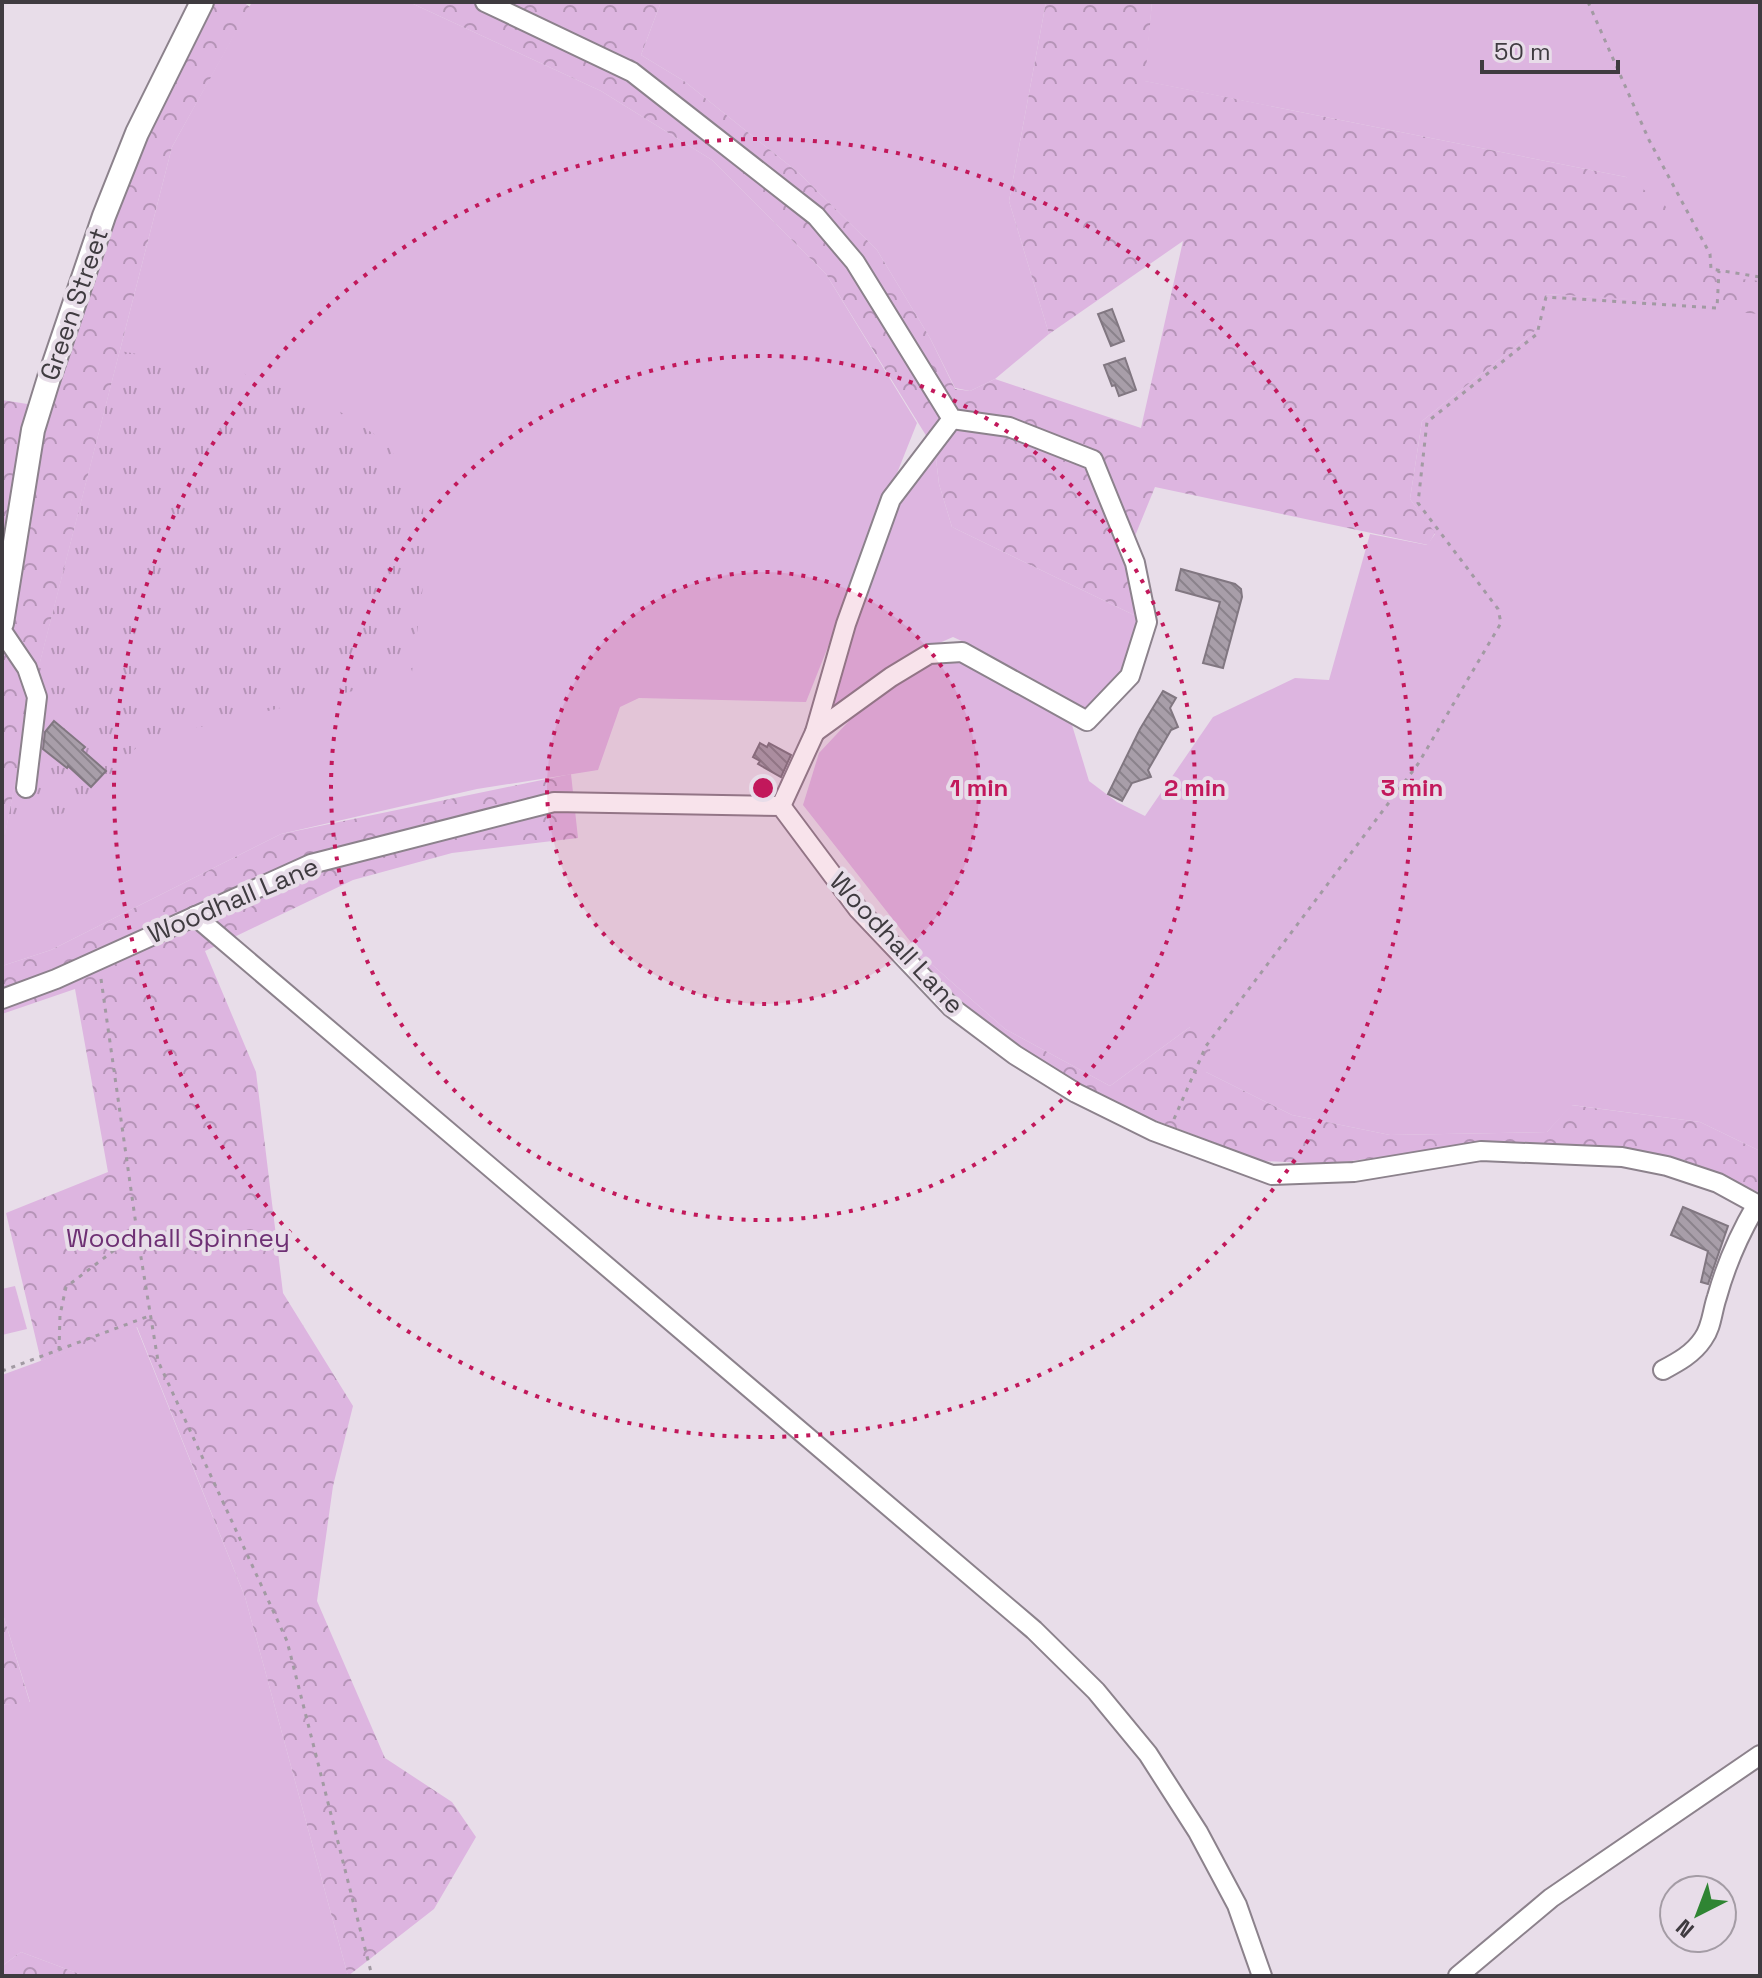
<svg xmlns="http://www.w3.org/2000/svg" width="1762" height="1978" font-family="'Space Grotesk',sans-serif">
	<style>
		.green { fill: #ddb5e0 }
		.forest { fill: url(#forest-crowns) }
		.park { fill: url(#park-tufts) }
		.building { fill: url(#building-back-hatch); stroke: #817781; stroke-width: 2 }
		.lines { fill: none; stroke-linecap: round; stroke-linejoin: round }
		.minor-casing { stroke: #8c828c; stroke-width: 22 }
		.major-casing { stroke: #8c828c; stroke-width: 26 }
		.path { stroke: #a29aa3; stroke-width: 3; stroke-dasharray: 4 6; stroke-linecap: butt }
		.minor { stroke: #fff; stroke-width: 18 }
		.major { stroke: #fff; stroke-width: 22 }
		.ring { fill: none; stroke: #c2185b; stroke-width: 4; stroke-dasharray: 4 8 }
		.labels { text-anchor: middle; dominant-baseline: central; stroke-width: 8; stroke-linejoin: round; paint-order: stroke }
		.street-label { font-size: 26px; fill: #3f3b40; stroke: #e8dde9 }
		.park-label { font-size: 26px; fill: #6e3074; stroke: #e8dde9 }
		.centre { fill: #c2185b; stroke: #e8dde9; stroke-width: 4 }
		.ring-label { font-size: 24px; text-anchor: middle; font-weight: bold; fill: #c2185b; stroke: #e8dde9; stroke-width: 8; stroke-linejoin: round; paint-order: stroke }
	</style>
	<defs>
		<pattern id="forest-crowns" width="20" height="18" patternUnits="userSpaceOnUse" patternTransform="scale(2)"><rect width="20" height="18" fill="#ddb5e0"/><path d="M2 6a3 3 0 1 1 6 0M12 15a3 3 0 1 1 6 0" fill="none" stroke="#b594b7"/></pattern>
		<pattern id="park-tufts" width="24" height="20" patternUnits="userSpaceOnUse" patternTransform="scale(2)"><rect width="24" height="20" fill="#ddb5e0"/><path d="M3 7l-1-3M5 7V3M7 7l1-3M15 17l-1-3M17 17v-4M19 17l1-3" fill="none" stroke="#b594b7"/></pattern>
		<pattern id="building-back-hatch" width="6" height="6" patternUnits="userSpaceOnUse" patternTransform="scale(2)"><rect width="6" height="6" fill="#a89ea9"/><path d="M-1 5l2 2M0 0l6 6M5-1l2 2" fill="none" stroke="#8a828b"/></pattern>
	</defs>
	<rect width="100%" height="100%" fill="#e8dde9"/>
	<g class="green">
		<path d="M252,2H409L601,91L712,160L826,274L917,423L806,702L639,698L620,707L598,770L477,789L281,834L51,950L2,966V839L5,835L35,682L172,147Z"/>
		<path d="M661,2H1046L1009,201L1049,334L995,379L970,391L955,388L930,338L877,250L800,174L684,81L641,55Z"/>
		<path d="M1152,2H1760V1151L1700,1122L1572,1105L1547,1132L1390,1135L1292,1115L1206,1072L1190,1027L1110,1086L1005,1029L921,955L803,805L819,753L863,706L929,661H964L1072,725L1089,781L1117,802L1145,816L1213,717L1295,678L1329,680L1370,534L1427,545L1435,534L1410,499L1422,421L1536,330L1544,294L1711,303L1626,177L1144,81Z"/>
		<path d="M935,450L939,484L952,527L1138,617L1123,672L1084,714L977,648L953,637L910,656L822,721L903,495Z"/>
		<path d="M15,1286L27,1329L2,1335V1289Z"/>
		<path d="M136,1326L245,1597L348,1976H85L21,1952L2,1966V1705L30,1702L2,1611V1375Z"/>
	</g>
	<g class="forest">
		<path d="M211,2H243L250,7L172,147L35,682L5,835L2,839V641L39,435L94,265L177,70Z"/>
		<path d="M409,2H661L641,55L684,81L800,174L877,250L930,338L955,389L970,391L995,379L1141,428L1183,241L1049,334L1009,201L1046,2H1152L1145,81L1626,177L1664,204L1700,258L1704,275L1760,281V314L1734,312L1711,304L1545,294L1536,330L1422,421L1410,499L1435,533L1428,545L1155,487L1126,558L1138,617L952,527L939,484L935,450L826,274L712,160L601,91Z"/>
		<path d="M2,400L40,406L2,623Z"/>
		<path d="M571,774L578,838L452,853L353,880L205,951L256,1072L283,1293L353,1406L333,1486L317,1601L385,1758L452,1802L476,1837L434,1909L348,1976L245,1597L137,1327L41,1361L6,1213L108,1172L75,989L2,1014V966L51,950L281,834Z"/>
		<path d="M921,955L1005,1029L1110,1086L1190,1027L1213,1035L1206,1072L1292,1115L1390,1135L1547,1132L1571,1105L1700,1122L1760,1151V1193L1684,1160L1615,1147L1531,1143L1446,1148L1329,1164L1263,1161L1115,1105L1021,1053L964,1010L917,961Z"/>
		<path d="M2,1611L30,1703L2,1705Z"/>
		<path d="M21,1952L85,1976H2V1966Z"/>
	</g>
	<path class="park" d="M120,351L224,369L304,388L383,440L403,467L423,507L425,570L412,672L404,679L144,740L77,808L5,835L35,682Z"/>
	<g class="building">
		<path d="M1112,309L1124,341L1111,346L1098,314Z"/>
		<path d="M1125,358L1136,390L1119,396L1115,385L1112,386L1104,365Z"/>
		<path d="M1181,569L1235,584L1241,589L1242,597L1223,668L1203,663L1220,602L1176,590Z"/>
		<path d="M1163,691L1176,698L1170,708L1178,727L1171,730L1148,770L1151,777L1132,783L1122,801L1108,794L1140,729Z"/>
		<path d="M54,721L85,747L82,750L106,771L91,787L68,766L67,768L43,749L45,732Z"/>
		<path d="M760,743L767,747L769,743L791,755L781,777L758,764L760,761L753,757Z"/>
		<path d="M1683,1207L1728,1226L1708,1284L1701,1282L1708,1251L1671,1235Z"/>
	</g>
	<g class="lines">
		<g class="minor-casing">
			<g id="minor">
				<path d="M485,2L632,72L816,216L855,262L952,419L1009,427L1093,460L1135,563L1147,622L1130,676L1087,721L962,652L929,654L891,677L815,732"/>
				<path d="M2,631L27,668L37,697L26,788"/>
				<path d="M781,806L815,732L846,624L891,499L952,419"/>
				<path d="M195,916L1034,1630L1096,1691L1148,1754L1198,1832L1237,1905L1262,1976"/>
				<path d="M2,999L56,979L311,864L554,802L781,806L858,909L951,1007L1015,1055L1076,1093L1153,1131L1272,1175L1354,1172L1481,1151L1622,1157L1667,1166L1718,1183L1760,1206"/>
				<path d="M1663,1370C1678,1362 1693,1354 1703,1339C1712,1327 1712,1311 1717,1297C1726,1264 1740,1233 1757,1204"/>
				<path d="M1458,1976L1551,1898L1760,1755"/>
			</g>
		</g>
		<g class="major-casing">
			<path id="major" d="M2,623L33,430L49,378L104,216L137,133L202,2"/>
		</g>
		<g class="path">
			<path d="M1588,2L1649,140L1710,254L1711,269L1760,277"/>
			<path d="M101,979L138,1239L158,1361L287,1641L372,1976"/>
			<path d="M1174,1119L1206,1046L1418,764L1501,623L1498,609L1418,503L1427,422L1537,334L1546,297L1717,308L1719,271"/>
			<path d="M59,1350L60,1315L66,1287L125,1242L138,1239"/>
			<path d="M2,1371L149,1316"/>
		</g>
		<use href="#minor" class="minor"/>
		<use href="#major" class="major"/>
	</g>
	<circle cx="763" cy="788" r="216" fill="#c2185b" fill-opacity=".12"/>
	<g class="ring">
		<circle cx="763" cy="788" r="216"/>
		<circle cx="763" cy="788" r="432"/>
		<circle cx="763" cy="788" r="649"/>
	</g>
	<g class="labels">
		<g class="street-label">
			<text transform="translate(74 304) rotate(-71)">Green Street</text>
			<text transform="translate(233 900) rotate(-23)">Woodhall Lane</text>
			<text transform="translate(897 943) rotate(47)">Woodhall Lane</text>
		</g>
		<g class="park-label">
			<text x="178" y="1238">Woodhall Spinney</text>
		</g>
	</g>
	<circle cx="763" cy="788" r="12" class="centre"/>
	<g class="ring-label">
		<text x="979" y="796">1 min</text>
		<text x="1195" y="796">2 min</text>
		<text x="1412" y="796">3 min</text>
	</g>
	<rect width="1762" height="1978" fill="none" stroke="#3f3b40" stroke-width="8"/>
	<g transform="translate(1698 1914) rotate(222)"><circle r="38" fill="#e8dde9" stroke="#a49ca5" stroke-width="2"/>
	<path d="M0-6L14 30L0 20L-14 30Z" fill="#2f8533"/>
	<text y="-12" font-size="22" font-weight="bold" text-anchor="middle" fill="#3f3b40">N</text>
	</g>
	<path d="M1482 60v12h136v-12" fill="none" stroke="#3f3b40" stroke-width="4"/>
	<text x="1494" y="60" font-size="24" fill="#3f3b40" stroke="#e8dde9" stroke-width="6" paint-order="stroke">50 m</text>
</svg>
